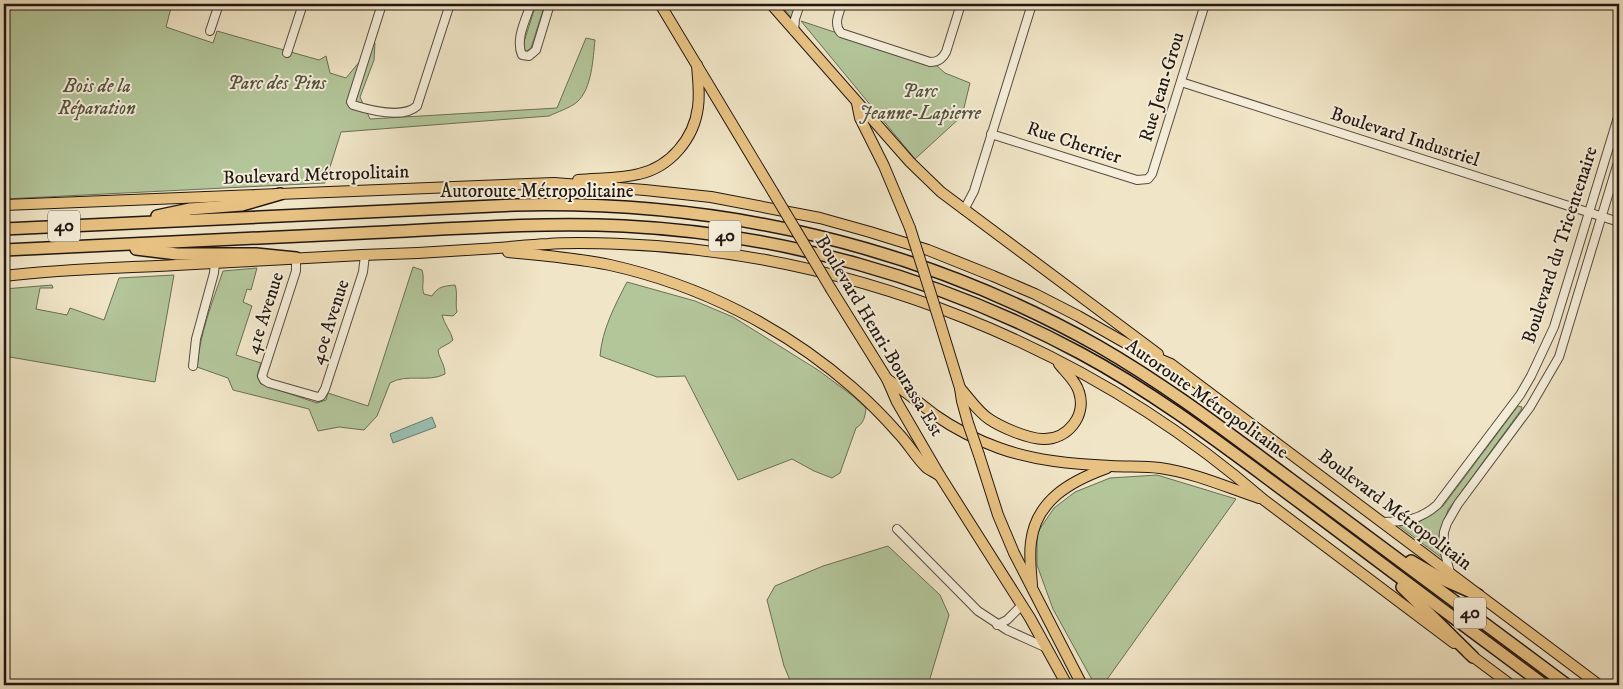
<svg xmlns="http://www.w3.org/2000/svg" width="1623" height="689" font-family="'IM FELL DW Pica',serif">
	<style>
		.green { fill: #b3c69a; stroke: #6a6e56 }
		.water { fill: #9abfb2; stroke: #6a7c72 }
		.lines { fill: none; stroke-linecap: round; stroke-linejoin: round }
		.minor-casing { stroke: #564a3f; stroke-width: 10 }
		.major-casing { stroke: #221712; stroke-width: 12 }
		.highway-casing { stroke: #221712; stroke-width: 14 }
		.minor { stroke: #f5eeda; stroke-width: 8 }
		.major { stroke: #e8c283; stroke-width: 10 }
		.highway { stroke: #e8c283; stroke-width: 11 }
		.major-bridge-casing { stroke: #221712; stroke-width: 12; stroke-linecap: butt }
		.major-bridge { stroke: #e8c283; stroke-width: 10 }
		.labels { text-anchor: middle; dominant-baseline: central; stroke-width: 4; stroke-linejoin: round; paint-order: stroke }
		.shield { fill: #f5eeda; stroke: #61584e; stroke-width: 1 }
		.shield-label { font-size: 18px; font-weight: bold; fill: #221712 }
		.park-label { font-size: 19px; font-style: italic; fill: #555442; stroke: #f5eeda }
		.street-label { font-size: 19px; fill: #221712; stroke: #f5eeda }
	</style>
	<rect width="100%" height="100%" fill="#f0e5c6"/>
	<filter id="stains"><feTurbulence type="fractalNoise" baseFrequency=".004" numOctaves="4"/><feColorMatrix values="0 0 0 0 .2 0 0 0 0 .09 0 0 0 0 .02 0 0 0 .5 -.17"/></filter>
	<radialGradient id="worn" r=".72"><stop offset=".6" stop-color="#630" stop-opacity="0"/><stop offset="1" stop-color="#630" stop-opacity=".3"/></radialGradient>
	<g class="green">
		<path d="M4,4H172L166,27L213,43L217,31L319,60L326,56L330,73L346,78L375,43L374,60L360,97L370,119L557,108L586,38L595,40C593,58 592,89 577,102C570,108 557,112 549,116L341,132L325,183L4,199Z"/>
		<path d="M536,4H545L531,48L527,51L523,49V45Z"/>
		<path d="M780,4H796L792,17H791Z"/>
		<path d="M801,21L937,66L945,73L970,83L962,116L915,159Z"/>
		<path d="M413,267L422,270C425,279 421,287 424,294L432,296C438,286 445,286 455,285C458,293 455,303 457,312L453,316L442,315C444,324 451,331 453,340C448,345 442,346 438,350C439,359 445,364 445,374C428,383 407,373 390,383L377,416L364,430L339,427L318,431L309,409L233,390L228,378L197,367C200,333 212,303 223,271L257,268L251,290L247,289L243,302L252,306L236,355L261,363L257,376L261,384L317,403L326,400L328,393L368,406Z"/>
		<path d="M174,275L155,382L4,356V289L52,285L53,288H40L36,309L67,315L70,308L104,320L119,278Z"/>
		<path d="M627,282L695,301L733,317L818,370L853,396L866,408C865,417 864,423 856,428L840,473L832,478L814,471L792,459L738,480L685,376L657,377L600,356C602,330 615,305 627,282Z"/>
		<path d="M1518,406L1522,407L1521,410L1448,510L1439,536L1442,558L1399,526L1419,522L1443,506Z"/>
		<path d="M1157,475L1236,499L1103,685H1095L1053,609L1037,565V533L1054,508L1075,492L1110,478Z"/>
		<path d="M888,546L940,595L949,615L928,685H792L784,666L767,600L775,586L823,566Z"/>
	</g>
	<path class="water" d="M432,417L436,427L393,443L390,434Z"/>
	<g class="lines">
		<g class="minor-casing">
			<g id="minor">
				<path d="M382,4L351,102L353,105C369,110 403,119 417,106L450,4"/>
				<path d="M531,4C526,19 515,39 522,55L529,56L536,50L550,4"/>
				<path d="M842,4C839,14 833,24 841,33L930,62C938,62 942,59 946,52L961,4"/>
				<path d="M210,31L219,4"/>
				<path d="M794,31L795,19L800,4"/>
				<path d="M287,53L303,4"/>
				<path d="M1181,82L1619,222"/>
				<path d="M991,134L1137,180L1148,179L1152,174L1205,4"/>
				<path d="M964,210L974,191L1032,4"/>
				<path d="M296,258V271L262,376L264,380L269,383L318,397L321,396L325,389L363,272L365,255"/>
				<path d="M193,366L196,339L214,273L215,263"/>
				<path d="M1382,522C1404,522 1420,520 1437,505L1520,395L1531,376L1554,327L1619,114"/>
				<path d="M897,529L978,611L1007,630L1047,648"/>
				<path d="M1450,573L1443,545L1444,532L1447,523L1458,504L1530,407L1559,357L1619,159"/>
				<path d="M997,625L1007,620L1022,605"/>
			</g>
		</g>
		<g class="major-casing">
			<g id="major">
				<path d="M660,4L773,192"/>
				<path d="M771,4L910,162L941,192L1158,354"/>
				<path d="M857,103L860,118L884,166L910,228"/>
				<path d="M578,180C597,178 619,179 639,174C670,167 694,139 698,107C700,93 698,79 697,65"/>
				<path d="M4,205L554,183L645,190L711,197L820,218L870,232L928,250L993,276L1035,294L1078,316L1136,349L1171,364L1599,685"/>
				<path d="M508,252C542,255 577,258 610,265C700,285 783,327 852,387C868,401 884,417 898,433C908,443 916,458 927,468C931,471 936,473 940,476"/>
				<path d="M4,276C61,269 119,268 176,265C238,262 300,258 362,255C402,254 442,252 482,249C504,248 526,245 548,244C572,242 597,243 621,244C855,253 1087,346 1264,500L1454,643"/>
				<path d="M831,289L887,379L897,402L940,476L1030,618L1067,685"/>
				<path d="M940,323L960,388L962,401L968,423"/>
				<path d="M887,379C904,390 919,403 935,415C955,429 977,440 999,448C1035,461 1073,464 1111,466C1128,467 1144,466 1160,468C1195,473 1226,487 1259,498"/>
				<path d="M960,388C970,399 977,411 989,419C1001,427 1028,439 1043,439C1067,440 1087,416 1079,392C1076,381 1066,373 1059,364"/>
				<path d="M979,455L998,515L1014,553L1082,685"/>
				<path d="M1032,585C1031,571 1029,557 1031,542C1036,500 1071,481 1107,468"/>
				<path d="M1468,653L1511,685"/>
			</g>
		</g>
		<g class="highway-casing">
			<g id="highway">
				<path d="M157,216L190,209L242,205L280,194"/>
				<path d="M4,229L515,205C721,200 919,245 1098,346C1166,385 1227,432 1289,478C1382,547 1474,616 1567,685"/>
				<path d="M136,249L177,254H256L296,258"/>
				<path d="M4,250C124,244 244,238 364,233C450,229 537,222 624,226C783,234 940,278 1080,353C1160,396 1230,451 1302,504C1383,565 1463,625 1544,685"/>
				<path d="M1411,561L1442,579L1478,595"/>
				<path d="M1402,587L1473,657"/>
			</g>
		</g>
		<use href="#minor" class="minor"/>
		<use href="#major" class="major"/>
		<use href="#highway" class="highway"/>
		<g class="major-bridge-casing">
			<g id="major-bridge">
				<path d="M773,192L831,289"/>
				<path d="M910,228L940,323"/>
				<path d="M968,423L979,455"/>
			</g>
		</g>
		<use href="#major-bridge" class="major-bridge"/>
	</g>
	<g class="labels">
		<g class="shield">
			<rect x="48" y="210.5" width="32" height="31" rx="4"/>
			<rect x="709" y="220.5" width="32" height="31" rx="4"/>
			<rect x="1454" y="597.5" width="32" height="31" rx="4"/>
		</g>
		<g class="shield-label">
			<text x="64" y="226">40</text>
			<text x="725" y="236">40</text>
			<text x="1470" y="613">40</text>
		</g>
		<g class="park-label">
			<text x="277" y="83">Parc des Pins</text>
			<text x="97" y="86">Bois de la<tspan x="97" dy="22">Réparation</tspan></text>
			<text x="920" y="91">Parc<tspan x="920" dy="22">Jeanne-Lapierre</tspan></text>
		</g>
		<g class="street-label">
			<text transform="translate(1162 87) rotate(-73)">Rue Jean-Grou</text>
			<text transform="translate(1405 137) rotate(18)">Boulevard Industriel</text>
			<text transform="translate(1074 143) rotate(18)">Rue Cherrier</text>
			<text transform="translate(316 175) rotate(-2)">Boulevard Métropolitain</text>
			<text x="537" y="191">Autoroute Métropolitaine</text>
			<text transform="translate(1560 245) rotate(-72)">Boulevard du Tricentenaire</text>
			<text transform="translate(265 313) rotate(-72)">41e Avenue</text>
			<text transform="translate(330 322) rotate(-72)">40e Avenue</text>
			<text transform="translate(879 336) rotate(59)">Boulevard Henri-Bourassa Est</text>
			<text transform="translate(1207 399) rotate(35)">Autoroute Métropolitaine</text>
			<text transform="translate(1395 510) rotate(37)">Boulevard Métropolitain</text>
		</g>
	</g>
	<rect width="1623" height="689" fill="none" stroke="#f0e5c6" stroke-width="20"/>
	<rect x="5" y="5" width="1613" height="679" fill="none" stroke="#221712" stroke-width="2.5"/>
	<rect x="10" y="10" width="1603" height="669" fill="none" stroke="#221712"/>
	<rect width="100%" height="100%" filter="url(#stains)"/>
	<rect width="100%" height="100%" fill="url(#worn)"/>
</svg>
